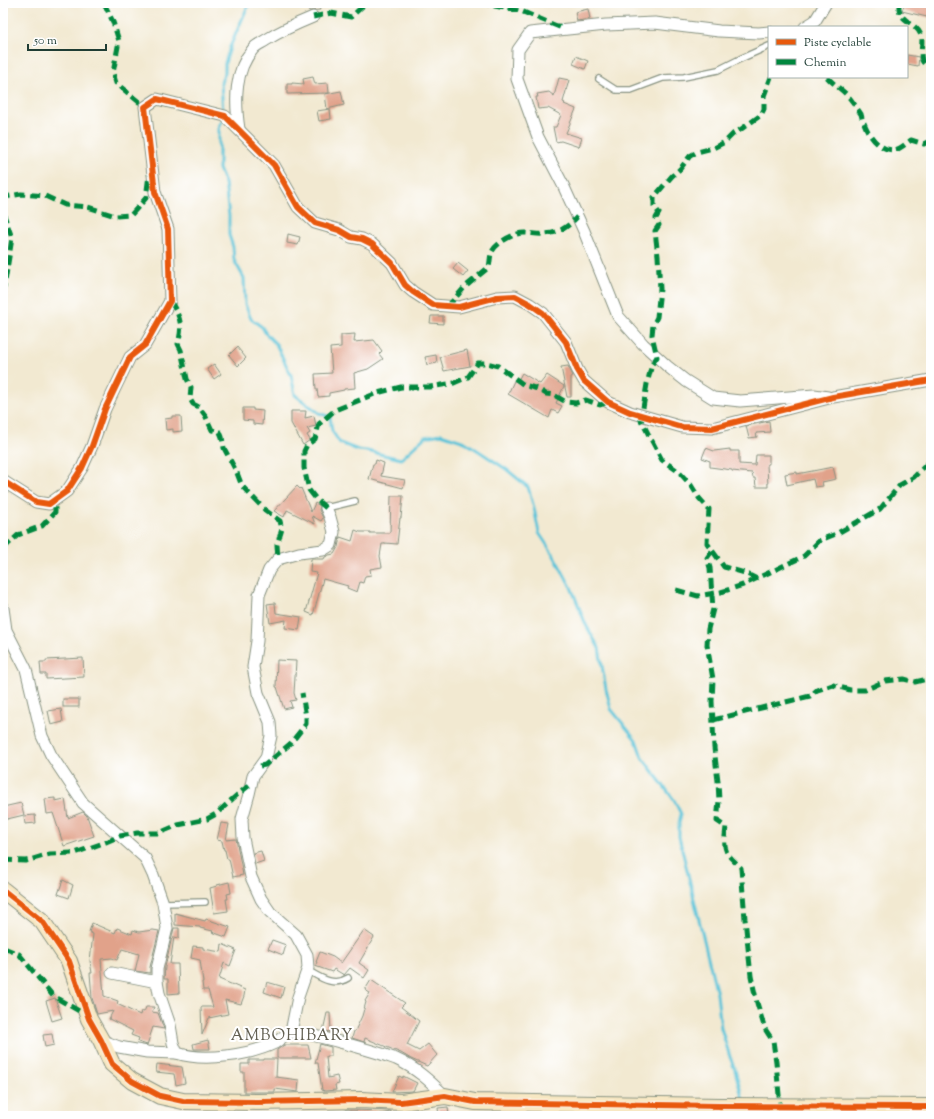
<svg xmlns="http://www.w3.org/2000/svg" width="934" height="1119" font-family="'Sorts Mill Goudy',serif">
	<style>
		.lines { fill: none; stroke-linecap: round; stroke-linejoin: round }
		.stream { stroke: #5cc4d9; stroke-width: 3 }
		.building { fill: #e1a28a }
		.lane-casing { stroke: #889382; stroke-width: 8 }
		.street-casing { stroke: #889382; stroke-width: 13 }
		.secondary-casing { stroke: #889382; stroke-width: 18 }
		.lane { stroke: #fff; stroke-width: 5.5 }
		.street { stroke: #fff; stroke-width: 11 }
		.secondary { stroke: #f8e8c3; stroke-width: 16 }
		.quiet { stroke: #00873e; stroke-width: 5; stroke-dasharray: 10 5; stroke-linecap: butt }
		.cycleway-casing { stroke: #fff; stroke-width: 8 }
		.cycleway { stroke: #e8590c; stroke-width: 6 }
		.labels { text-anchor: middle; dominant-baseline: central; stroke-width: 4; stroke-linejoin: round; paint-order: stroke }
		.quarter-label { font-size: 16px; letter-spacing: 1px; fill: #636052; stroke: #fff }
	</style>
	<rect width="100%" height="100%" fill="#fff"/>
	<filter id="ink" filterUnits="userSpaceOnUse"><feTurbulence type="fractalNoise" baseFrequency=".025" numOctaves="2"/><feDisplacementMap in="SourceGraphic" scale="8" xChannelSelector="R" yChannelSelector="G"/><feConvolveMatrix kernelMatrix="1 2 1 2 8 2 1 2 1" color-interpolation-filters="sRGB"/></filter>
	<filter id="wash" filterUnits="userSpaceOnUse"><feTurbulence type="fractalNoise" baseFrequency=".012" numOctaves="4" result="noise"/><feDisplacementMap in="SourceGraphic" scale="16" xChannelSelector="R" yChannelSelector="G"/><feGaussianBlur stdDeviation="0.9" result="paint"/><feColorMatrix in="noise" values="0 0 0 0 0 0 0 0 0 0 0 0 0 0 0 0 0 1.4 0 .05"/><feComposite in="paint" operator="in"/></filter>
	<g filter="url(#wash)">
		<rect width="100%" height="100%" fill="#f2e9d1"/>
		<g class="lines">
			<g class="stream">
				<path d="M223,113L221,82L225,73V63L230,47L247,8L248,3"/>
				<path d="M223,120L219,126V169L225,183L229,216V235L233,247L234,260L244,278L245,304L251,319L262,327L266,334L276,344L291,375L295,395L319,413L330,417L332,431L340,443L358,450L367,451L401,459L425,437L441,434L465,442L506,469L528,487L534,508L539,533L553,554L571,587L586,625L599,648L606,689L611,709L636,740L642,757L674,800L681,814L679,823V837L717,994L721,1028L730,1057L735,1070L743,1100"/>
			</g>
		</g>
		<g id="blocks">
			<g class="building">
				<path d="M306,3H318L320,10L309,11Z"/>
				<path d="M905,3H931V18L902,11Z"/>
				<path d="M588,9L590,19L577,21L575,12Z"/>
				<path d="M907,55L919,57L918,66L907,64Z"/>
				<path d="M576,56L588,61L585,69L573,64Z"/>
				<path d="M313,77L315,84L328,83L329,93L287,94V84H292V83L304,84L303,79Z"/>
				<path d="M559,78L569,80L563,102L565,103L564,104L576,109L566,133L582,138L579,147L561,141L556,142L553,127H556L561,115L548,108L538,109L536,97H538L537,94L549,92L554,96Z"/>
				<path d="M341,91L344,105L327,109L325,94Z"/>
				<path d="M330,109L331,119L319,121L317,111Z"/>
				<path d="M288,234L300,237L298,245L287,243Z"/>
				<path d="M458,263L468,271L463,277L453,269Z"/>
				<path d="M431,316H443V324L430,323Z"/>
				<path d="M355,334L354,342L374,340L382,351L379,354L383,359L368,369L354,373L355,388L344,389V390L329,393V396L318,397L317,389H316L315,374L332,373L330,348L341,347V335Z"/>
				<path d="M237,347L246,358L238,366L229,355Z"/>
				<path d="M467,350L470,366L444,371L440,357Z"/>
				<path d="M436,355L437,363L427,365L425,357Z"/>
				<path d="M214,364L221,374L214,379L207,369Z"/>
				<path d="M568,366L573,376H571V397H567L561,367Z"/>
				<path d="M522,373L540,384L547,375L564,386L556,403L562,406L558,413L552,410L549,418L508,394L514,381L517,382Z"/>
				<path d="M243,408H253V410L263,411L262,425L253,424V421L243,420Z"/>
				<path d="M291,411H306L305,418L314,416L316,426L307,428L310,433L307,435L310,440L303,445L291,423Z"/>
				<path d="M172,416H181L182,431L173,432V429L166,430L165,419L172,418Z"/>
				<path d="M769,421L770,432L756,433L757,437L749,438L746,426Z"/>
				<path d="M706,448L714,451L730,449V451H739V464L755,465L756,455H769V464H767L768,487H756L755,478H753L752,473L732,471V470L710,467V461L702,458Z"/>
				<path d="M376,460L384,463L381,476L405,480L403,488L369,479L373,464H375Z"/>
				<path d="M833,467L836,479L822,482L823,486L815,487L813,479L787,485L785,474L797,472V474Z"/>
				<path d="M297,486L300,489L301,488L311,512L315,503L320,506L319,510L323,518L321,521L312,516L315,524L287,510L284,517L274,511Z"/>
				<path d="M391,496H403L401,518H400L397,544L385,543V544H382L380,556L382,567L370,569L371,575L365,576L363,583L360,582L357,592L347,588L348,586L323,579L313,615L306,612L317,573L310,572L311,559H324L325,557L329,555L334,554L338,547L340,537L352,541L355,530L360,532H370V533H390Z"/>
				<path d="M275,603L276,613L301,617L299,630L285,628L286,620L270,623L267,604Z"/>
				<path d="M83,658L84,677L46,679V674H41L40,662H46V660Z"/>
				<path d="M277,660L296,661L294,693L296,700L290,701L292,707L284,709L277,687H276Z"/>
				<rect x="63" y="699" width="16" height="8"/>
				<path d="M61,709L63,722L51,725L48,711Z"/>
				<path d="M55,798V801L65,799L68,818L83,812L87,816L94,836L64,846L53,813L47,814L45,799Z"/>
				<path d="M21,803L24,815L3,820V807Z"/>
				<path d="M35,815L36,823L25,824L24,816Z"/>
				<path d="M221,823L229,824L226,840L236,839L243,875L233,877L229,859H227L225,850H224L222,841L217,840Z"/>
				<path d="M261,851L264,861L255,864L253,853Z"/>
				<path d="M63,880L73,885L69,898L58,894Z"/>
				<path d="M229,882L231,893L227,894L228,899H226L228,911L214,913L210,888L217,886V885Z"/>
				<path d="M175,913L205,921L206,919L230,927L226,937L212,932L213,931L200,928V927L175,925Z"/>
				<path d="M92,923L115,933L117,928L132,934L133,930L139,932L153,930L159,931L150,967V973L135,971L139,954L122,949L117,960L112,958L101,959L104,996L118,1001L117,1004L140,1015L141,1011L144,1012L146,1007H154L152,1012L158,1013L164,1029L153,1027L147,1045L138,1042L139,1038L131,1035L133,1031L109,1019L113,1011L97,1014L92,998L90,973H92L90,961L93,934L89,932Z"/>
				<path d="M174,928H179V938L174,937L170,964H178L179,993L168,994V979H164L165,967Z"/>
				<path d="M364,930L374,937L359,963L369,970L364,978L350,968L344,975L334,969L332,972L315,966L317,962H316L320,952L333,957L341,963Z"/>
				<path d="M272,940L286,945L283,955L268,949Z"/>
				<path d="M222,944L236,950L230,966L224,963L219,979L245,990L244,996L241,1004L225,1000L228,1014L209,1018L202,1035L201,1007H213L208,990H203L202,982H203L200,960L191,958L193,946L203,947V949L221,952Z"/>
				<path d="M371,980L405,1003L401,1007L419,1021L407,1045L419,1051L428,1044L437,1055L427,1066L411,1059L401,1053L365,1038L364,1042L352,1038L354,1031H355L362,1016L366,1002L365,1001L370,993L365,990Z"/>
				<path d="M267,982L284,987L281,998L264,992Z"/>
				<path d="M55,998L62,1018L52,1021L46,1001Z"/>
				<path d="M327,1013H330L331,1032L323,1031Z"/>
				<path d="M52,1034L54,1045L45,1047L43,1035Z"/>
				<path d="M208,1040L210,1049H194L193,1044Z"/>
				<path d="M320,1044L331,1047V1056H326L328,1078L337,1076L339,1084L335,1085L336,1090L325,1091L322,1090L318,1063H315Z"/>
				<path d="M284,1045H308L311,1058H277V1050Z"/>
				<path d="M264,1059H277L276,1077L299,1080L298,1092L275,1089V1092H244V1072H241V1064H249V1060H264Z"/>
				<path d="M157,1064L182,1067L185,1083L176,1085L174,1074L156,1072Z"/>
				<path d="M399,1076L403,1078V1076L417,1083L413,1091L392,1092Z"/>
				<path d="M448,1107L449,1116H439L438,1108Z"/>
				<path d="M345,1110L391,1111V1112L373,1115V1114L346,1116Z"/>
			</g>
		</g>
	</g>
	<g filter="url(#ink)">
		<use href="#blocks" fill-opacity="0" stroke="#889382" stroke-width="1"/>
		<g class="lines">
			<g class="lane-casing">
				<g id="lane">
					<path d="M599,79L616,90H631L663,78L684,77L718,70L740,59L769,46"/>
					<path d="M326,508L355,501"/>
					<path d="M163,903L205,902"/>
					<path d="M307,970C321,978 333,987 348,978"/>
				</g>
			</g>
			<g class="street-casing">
				<g id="street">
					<path d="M805,27L815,21L826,3"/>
					<path d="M769,32L759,33L719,31L655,23L606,25L530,33L518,50L517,79L538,137L563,185L584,231L618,316L643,344L667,366L686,381L713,398L740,401L814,395L828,397"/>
					<path d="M239,129C235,102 234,71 253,49C256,45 262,43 266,40C282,30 296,24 313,17"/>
					<path d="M3,481L36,502L49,504L67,491L82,468L92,446L105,409L130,357L145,345L170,301L168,229L155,192L145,107L157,99L225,116L274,165L298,207L315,223L339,230L351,237L362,239L372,244L392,263L405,285L413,292L433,305L459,307L497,297L515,296L530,304L543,313L566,342L577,369L584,381L608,402L630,412L682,427L712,428L833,397L931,380"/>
					<path d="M3,608L6,630L26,669L42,736L51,755L83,803L145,858L153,875L163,903L167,928L157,969V982L159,993L170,1025L173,1043L177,1053C204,1062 250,1055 275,1043C280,1040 285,1034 290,1033C301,1029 383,1054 396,1059C416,1068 430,1081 445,1096"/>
					<path d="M112,973L157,982"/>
					<path d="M291,1032L298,997L308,968L307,955L296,935L270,912L261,899L251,877L243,838L242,819L249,794L253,776L266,758L271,736L270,722L258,693L253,667L257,641L259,595L269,570L278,559L299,553L323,550L331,545L334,532L330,517L326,508"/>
					<path d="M101,1040L119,1047L147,1052L177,1053"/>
				</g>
			</g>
			<g class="secondary-casing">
				<path id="secondary" d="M3,890L42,921L69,961L89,1019L101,1040L112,1064L132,1081L160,1096L183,1101L258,1102L361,1100L401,1102L445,1096L475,1102L720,1106L931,1107"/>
			</g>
			<use href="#lane" class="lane"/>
			<use href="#street" class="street"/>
			<use href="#secondary" class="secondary"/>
			<g class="quiet">
				<path d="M104,3L113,22L119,41L113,73L116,83L145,107"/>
				<path d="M479,3L521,11L564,29"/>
				<path d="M899,3C897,22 914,20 921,35C925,45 914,63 931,67"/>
				<path d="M313,17L331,13L351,17L366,3"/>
				<path d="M827,77C835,86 845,91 852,101C855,105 858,110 861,114C862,117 862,120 864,123C869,136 881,154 898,149C902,147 907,143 911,140L924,144L931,141"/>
				<path d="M3,201L5,197L21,194L45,196L65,205L88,207L115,216L131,215L146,198L149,175"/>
				<path d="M3,212L12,238L4,288"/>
				<path d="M170,301C181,317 183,325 178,344L181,350L187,379L191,387L190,399L193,404L199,407L205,415L212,430L220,432L222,437L224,448L237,473L242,486L265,510L280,521L282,529L277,545L278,559"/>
				<path d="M446,306L449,305L465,287L489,267C490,263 490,258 491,254C494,244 513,233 524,233C531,233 538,235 545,234C559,233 568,227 577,217"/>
				<path d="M326,508L316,499L309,490L304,468V451L307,445L315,439L319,424L335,410L377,393L401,387H430L454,383L468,377L478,363H486L498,366L524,385L538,389L546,394L554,395L566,402L576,403L586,400L600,405L608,402"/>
				<path d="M3,549L18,535L42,526L55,512V499"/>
				<path d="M712,551L707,558L710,568L713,609L708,629L707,645L713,679L712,701L714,748L718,781L719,801L717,821L726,827C723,852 724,851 741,868L745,919L751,976L757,1003L765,1029L773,1041L776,1062L780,1106"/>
				<path d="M757,579L745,573L724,567L707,543L709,509L699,498L691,485L678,471L662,460L641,420L647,384L652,364L657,357L652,335L653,325L657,317L660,289L658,256L655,231L659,225L656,218L659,213L654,206V197L672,176L680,169L690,156L697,152L713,148L725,142L733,134L740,130L761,115L764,109V96L771,77"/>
				<path d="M676,590L698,596L721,592L743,585L804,556L820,540L836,534L880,509L900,485L914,477L931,460"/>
				<path d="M713,720L810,696L817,690L833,685L850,690H865L885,681L904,679L915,682L931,678"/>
				<path d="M260,766L265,765L290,744L306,724V717L302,693"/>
				<path d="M3,860L26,861L50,854L75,853L106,842L120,836L137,833H159L178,825L207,819L216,814L237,795L251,784"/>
				<path d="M4,948L19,954L53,996L79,1011L87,1012"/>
			</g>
			<g class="cycleway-casing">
				<g id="cycleway">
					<path d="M3,481L36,502L49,504L67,491L82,468L92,446L105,409L130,357L145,345L170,301L168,229L155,192L145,107L157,99L225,116L274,165L298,207L315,223L339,230L351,237L362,239L372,244L392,263L405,285L413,292L433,305L459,307L497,297L515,296L530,304L543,313L566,342L577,369L584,381L608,402L630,412L682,427L712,428L833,397L931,380"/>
					<path d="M3,890L42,921L69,961L89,1019L101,1040L112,1064L132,1081L160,1096L183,1101L258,1102L361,1100L401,1102L445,1096L475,1102L720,1106L931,1107"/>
				</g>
			</g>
			<use href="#cycleway" class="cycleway"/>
		</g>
	</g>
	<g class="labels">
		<g class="quarter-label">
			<text x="292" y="1036">AMBOHIBARY</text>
		</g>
	</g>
	<rect width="934" height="1119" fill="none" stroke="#fff" stroke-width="16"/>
	<rect x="768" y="26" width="140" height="52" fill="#ffffff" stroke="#a5b1ae"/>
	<rect x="776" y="39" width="20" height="6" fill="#e8590c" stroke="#a5b1ae"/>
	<text x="804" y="46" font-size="12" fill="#1f3d34">Piste cyclable</text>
	<rect x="776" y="59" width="20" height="6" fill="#00873e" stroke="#a5b1ae"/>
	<text x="804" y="66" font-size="12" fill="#1f3d34">Chemin</text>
	<path d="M28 44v6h78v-6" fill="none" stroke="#1f3d34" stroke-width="2"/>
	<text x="34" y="44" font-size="12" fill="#1f3d34" stroke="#ffffff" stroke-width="3" paint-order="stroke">50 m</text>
</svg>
